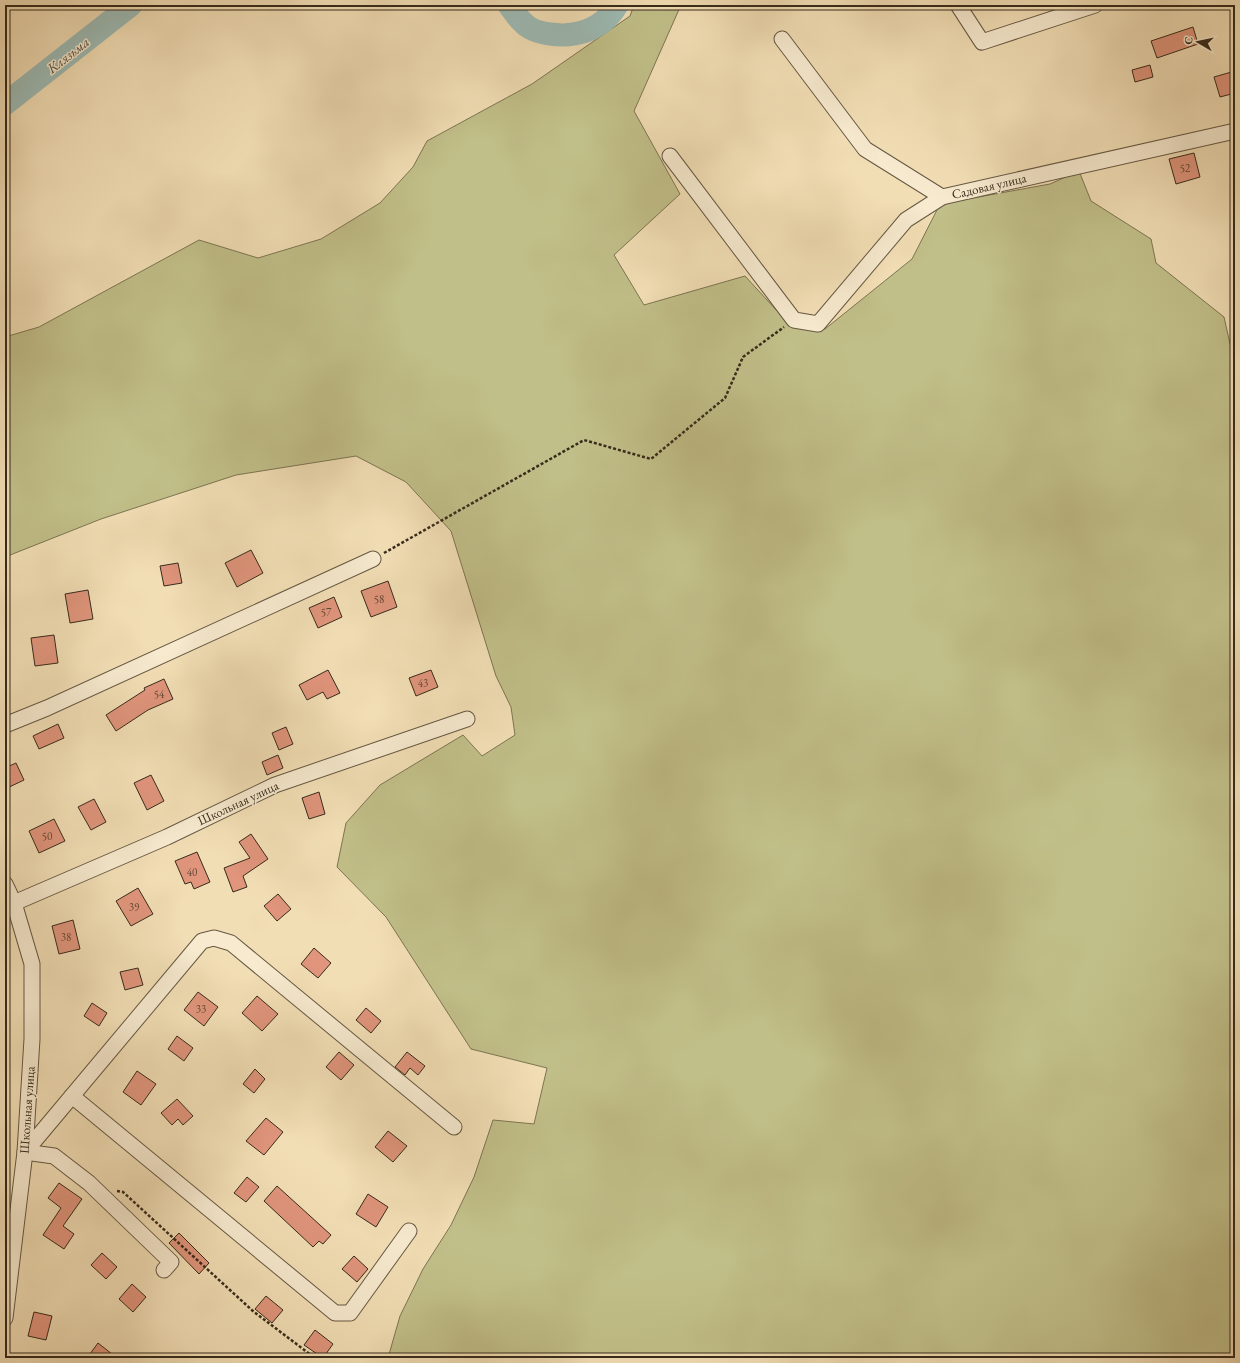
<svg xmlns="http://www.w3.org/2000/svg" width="1240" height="1363" font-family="'EB Garamond',serif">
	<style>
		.green { fill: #c1bf89; stroke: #7c7552 }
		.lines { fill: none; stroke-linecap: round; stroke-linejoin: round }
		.river { stroke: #9dbbb5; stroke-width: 23 }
		.building { fill: #e0957c; stroke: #372b1b }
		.minor-casing { stroke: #665842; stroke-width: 17 }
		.path { stroke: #372b1b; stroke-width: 2.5; stroke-dasharray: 3 2; stroke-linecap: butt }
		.minor { stroke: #f7eacf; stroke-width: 15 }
		.labels { text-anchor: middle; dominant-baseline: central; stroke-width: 3; stroke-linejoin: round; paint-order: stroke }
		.number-label { font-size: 11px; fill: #614633 }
		.street-label { font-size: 13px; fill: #372b1b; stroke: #f7eacf }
		.water-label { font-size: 14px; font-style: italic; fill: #504f42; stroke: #f7eacf }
	</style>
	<rect width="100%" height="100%" fill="#f2deb5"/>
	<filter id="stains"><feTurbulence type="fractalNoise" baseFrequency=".005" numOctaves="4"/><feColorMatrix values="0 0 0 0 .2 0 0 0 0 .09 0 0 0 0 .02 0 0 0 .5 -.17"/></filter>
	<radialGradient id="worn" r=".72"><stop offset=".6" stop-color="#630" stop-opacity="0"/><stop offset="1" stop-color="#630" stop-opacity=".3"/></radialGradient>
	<path class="green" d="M634,5H681L634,111L680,194L614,255L644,305L745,276L789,324L825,329L912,259L940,204L1050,184L1079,171L1091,201L1151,239L1156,263L1224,317L1235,366V1358H388L400,1316L423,1269L451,1225L474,1177L493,1120L534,1124L547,1068L471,1049L386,917L337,867L346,823L380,785L463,735L482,756L515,735L511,707L496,676L451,531L406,482L356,456L236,475L101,519L5,557V337L39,327L199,240L258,258L321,239L380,203L413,167L427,141L532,84L630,16Z"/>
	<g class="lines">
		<g class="river">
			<path d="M509,5C515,13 521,23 530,28C536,32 543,33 550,34C577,38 603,29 617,5"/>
			<path d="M5,104L131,5"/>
		</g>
	</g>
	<g class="building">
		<path d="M1193,27L1198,44L1157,58L1151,41Z"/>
		<path d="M1150,65L1153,77L1135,82L1132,70Z"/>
		<path d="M1235,71V93L1220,97L1214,77Z"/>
		<path d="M1194,153L1200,177L1176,184L1169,159Z"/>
		<path d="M251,550L263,573L237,587L225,563Z"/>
		<path d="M178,563L182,583L164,586L160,566Z"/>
		<path d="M388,581L397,607L371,617L361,591Z"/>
		<path d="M88,590L93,619L70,623L65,594Z"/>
		<path d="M334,597L342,617L318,628L309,608Z"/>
		<path d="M54,635L58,663L35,666L31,638Z"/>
		<path d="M328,670L340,693L327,699L323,692L307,700L299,685Z"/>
		<path d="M431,670L438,687L416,696L409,678Z"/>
		<path d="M164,679L173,699L148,710L116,731L106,715L145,690L144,688Z"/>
		<path d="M58,724L64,738L39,749L33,736Z"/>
		<path d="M286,727L293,744L279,750L272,733Z"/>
		<path d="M278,755L283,768L267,775L262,762Z"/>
		<path d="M16,763L24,780L5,789V768Z"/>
		<path d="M151,775L164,801L147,810L134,783Z"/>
		<path d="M319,792L325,814L309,819L302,798Z"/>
		<path d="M94,799L106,822L91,830L78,807Z"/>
		<path d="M54,819L65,841L39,853L29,831Z"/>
		<path d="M251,834L268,859L243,876L247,887L233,892L224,868L250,858L239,842Z"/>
		<path d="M197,852L210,882L194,889L191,882L185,884L175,861Z"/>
		<path d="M138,888L153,914L131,926L116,901Z"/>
		<path d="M278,894L291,909L277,921L264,906Z"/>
		<path d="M73,920L80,949L59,954L52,926Z"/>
		<path d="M314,948L331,963L318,978L301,964Z"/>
		<path d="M138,968L143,985L125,990L120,972Z"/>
		<path d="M198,992L218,1007L204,1026L184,1010Z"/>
		<path d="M257,996L278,1014L262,1031L242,1013Z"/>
		<path d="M92,1003L107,1013L99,1026L84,1016Z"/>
		<path d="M366,1008L381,1021L371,1033L356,1020Z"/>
		<path d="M177,1036L193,1048L184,1061L168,1049Z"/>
		<path d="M339,1052L354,1065L341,1080L326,1067Z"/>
		<path d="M407,1052L425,1066L418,1075L410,1068L405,1075L395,1067Z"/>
		<path d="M255,1069L265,1079L254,1093L243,1084Z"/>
		<path d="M137,1071L156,1084L141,1105L123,1092Z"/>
		<path d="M177,1099L193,1116L183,1125L178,1119L172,1125L161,1113Z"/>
		<path d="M266,1118L283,1132L264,1155L246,1141Z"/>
		<path d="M388,1131L407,1146L393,1162L375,1147Z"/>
		<path d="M247,1177L259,1187L246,1202L234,1193Z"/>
		<path d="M59,1183L82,1199L63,1226L74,1234L64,1249L43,1235L61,1208L48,1198Z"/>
		<path d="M277,1186L331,1235L323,1244L319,1241L313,1247L264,1201Z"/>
		<path d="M368,1194L388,1207L376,1227L356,1214Z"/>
		<path d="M179,1233L209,1263L199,1274L169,1243Z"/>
		<path d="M102,1253L117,1267L106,1279L91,1265Z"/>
		<path d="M354,1256L368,1269L357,1282L342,1269Z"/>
		<path d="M132,1284L146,1297L133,1312L119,1299Z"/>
		<path d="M266,1296L283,1310L272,1323L255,1309Z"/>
		<path d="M34,1312L52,1316L46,1340L28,1336Z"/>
		<path d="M315,1330L333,1344L323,1358L304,1345Z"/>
		<path d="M98,1343L117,1358H87Z"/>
	</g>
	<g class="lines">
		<g class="minor-casing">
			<g id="minor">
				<path d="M958,5L982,42L1095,5"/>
				<path d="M782,39L865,149L942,197L1235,131"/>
				<path d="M670,156L794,320L818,324L906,220L942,197"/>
				<path d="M5,725L47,708L373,559"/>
				<path d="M5,884L14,903L32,964V1039L25,1152L5,1318"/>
				<path d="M14,903L167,837L275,785L467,719"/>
				<path d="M72,1096L335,1313H350L409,1231"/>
				<path d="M164,1270L171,1262L89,1183L54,1156L25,1152L202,941L214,938L231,943L454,1127"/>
			</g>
		</g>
		<g class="path">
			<path d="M384,553L584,440L651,459L725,398L743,357L784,327"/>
			<path d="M117,1191L123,1192L254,1312L315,1358"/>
		</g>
		<use href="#minor" class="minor"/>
	</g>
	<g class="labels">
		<g class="number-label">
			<text x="1185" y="168">52</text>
			<text x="379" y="599">58</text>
			<text x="326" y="612">57</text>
			<text x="423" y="683">43</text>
			<text x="159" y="694">54</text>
			<text x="47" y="836">50</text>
			<text x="192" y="872">40</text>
			<text x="134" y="907">39</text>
			<text x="66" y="937">38</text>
			<text x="201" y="1009">33</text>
		</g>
		<g class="street-label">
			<text transform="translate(989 186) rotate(-13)">Садовая улица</text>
			<text transform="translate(238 803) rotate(-25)">Школьная улица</text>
			<text transform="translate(27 1110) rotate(-86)">Школьная улица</text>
		</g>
		<g class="water-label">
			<text transform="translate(68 55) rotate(-38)">Клязьма</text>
		</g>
	</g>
	<rect width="1240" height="1363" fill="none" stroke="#f2deb5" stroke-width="20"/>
	<rect x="6" y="6" width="1228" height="1351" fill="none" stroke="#372b1b" stroke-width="2"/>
	<rect x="10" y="10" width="1220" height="1343" fill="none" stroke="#372b1b"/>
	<g transform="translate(1198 42) rotate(279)" stroke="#f7eacf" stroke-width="3" paint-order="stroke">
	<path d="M0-3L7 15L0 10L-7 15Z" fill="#372b1b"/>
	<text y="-6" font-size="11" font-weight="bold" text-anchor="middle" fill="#372b1b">С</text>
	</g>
	<rect width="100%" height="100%" filter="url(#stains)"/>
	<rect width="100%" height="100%" fill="url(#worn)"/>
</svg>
